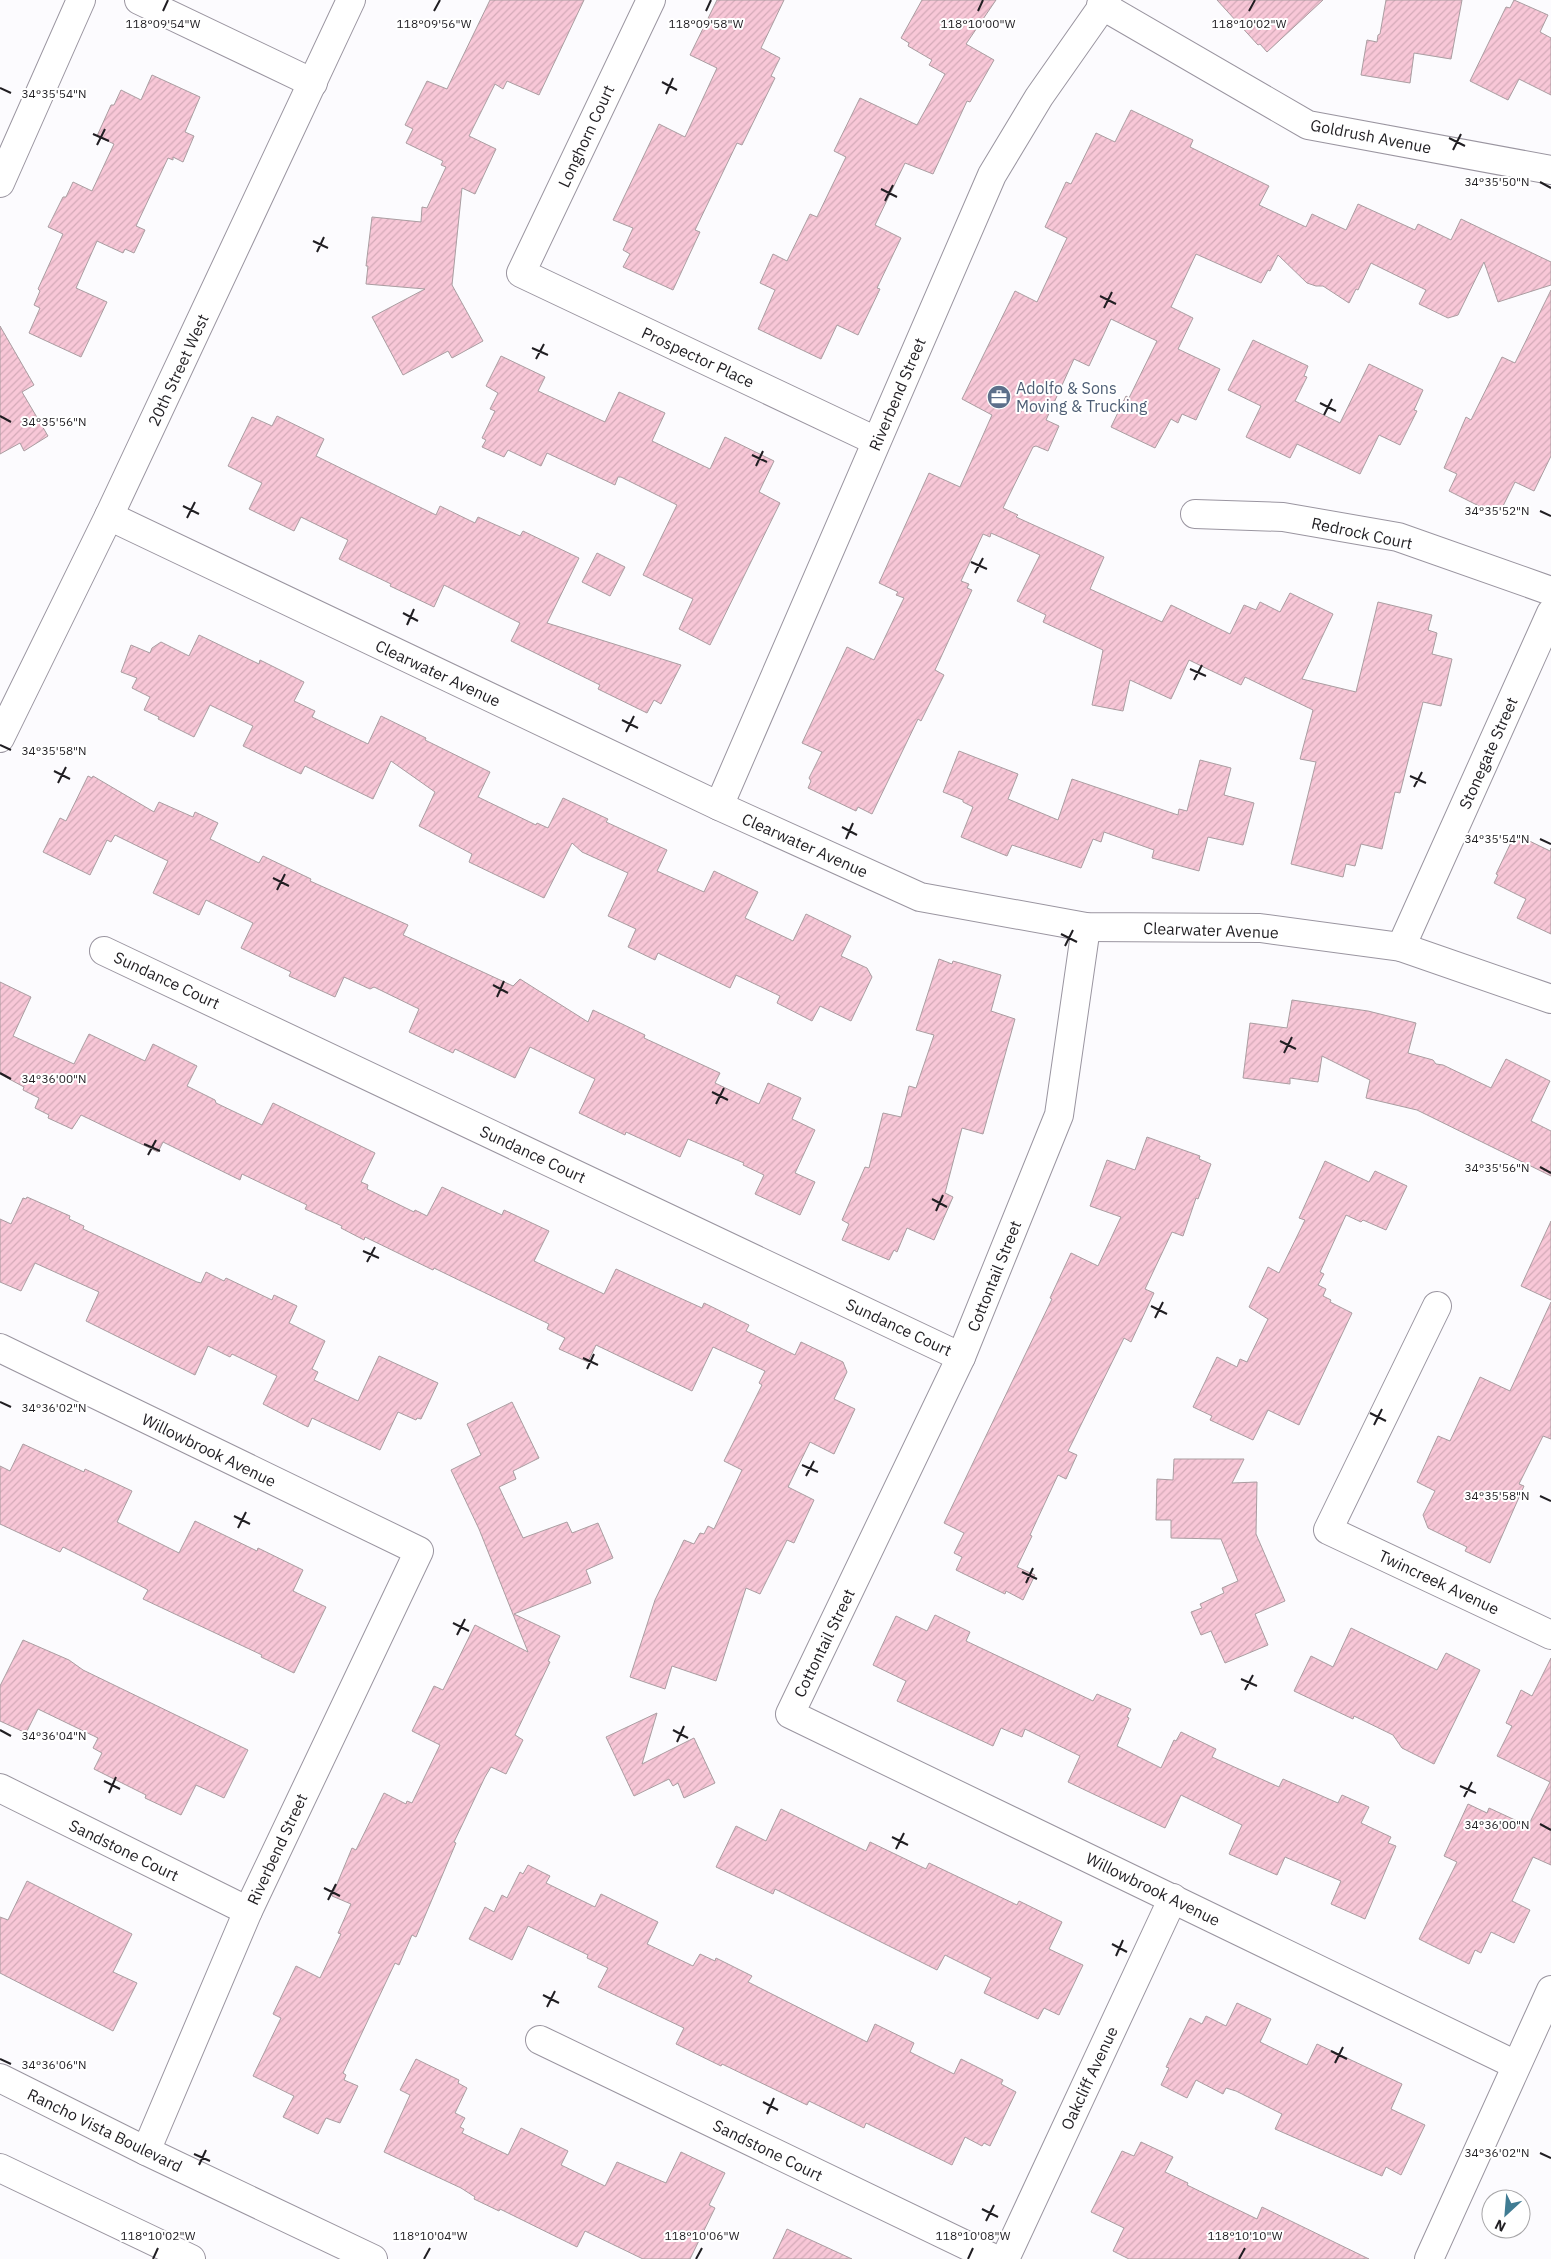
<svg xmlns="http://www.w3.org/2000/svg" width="1551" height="2259" font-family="'IBM Plex Sans',sans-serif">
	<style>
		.building { fill: url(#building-hatch); stroke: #aa9da1 }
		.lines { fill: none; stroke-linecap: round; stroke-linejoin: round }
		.minor-casing { stroke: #9a95a0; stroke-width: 30 }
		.major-casing { stroke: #9a95a0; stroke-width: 30 }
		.minor { stroke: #fff; stroke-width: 28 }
		.major { stroke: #fff; stroke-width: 28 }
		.ticks { fill: none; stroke: #201e22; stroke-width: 2 }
		.labels { text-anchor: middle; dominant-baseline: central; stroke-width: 4; stroke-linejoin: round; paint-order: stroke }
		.street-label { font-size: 16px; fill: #201e22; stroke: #fff }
		.service-label { font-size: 16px; fill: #4e5e75; stroke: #fff; text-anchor: start }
		.ticks-label { font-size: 12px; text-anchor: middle; fill: #201e22; stroke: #fff; stroke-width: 4; stroke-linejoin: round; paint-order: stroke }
	</style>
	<defs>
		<pattern id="building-hatch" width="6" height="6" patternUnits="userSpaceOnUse" patternTransform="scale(1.25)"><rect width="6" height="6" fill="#f8c7d7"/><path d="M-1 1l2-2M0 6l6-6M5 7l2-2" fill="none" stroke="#d4aab8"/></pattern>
	</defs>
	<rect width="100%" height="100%" fill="#fcfbfe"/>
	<g class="building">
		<path d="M490,0H584L539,95L507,81L503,89L495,84L469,136L496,149L475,194L462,188L452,285L483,341L452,358L448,351L403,375L372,317L425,289L366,284L368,266H366L372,217L421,222L422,207L427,208L446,167L441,165L443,161L406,143L413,129L405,125L427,81L447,89Z"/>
		<path d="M717,0H784L761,48L780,58L771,76L775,78L742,145L737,143L695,230L700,232L673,290L623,267L630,254L623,250L633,228L613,220L659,124L685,137L717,68L690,55Z"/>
		<path d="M922,0H996L966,44L994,60L970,102L967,101L933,174L905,163L875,225L901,238L877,288L880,289L858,335L837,325L821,359L758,329L775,290L760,283L773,254L787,261L810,214L817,217L846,157L834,151L860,98L917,125L945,74L929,65L932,60L908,46L909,43L901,38Z"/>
		<path d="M1217,0H1323L1267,52L1260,44L1258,45Z"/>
		<path d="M1386,0H1462L1451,59L1414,53L1410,83L1361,75L1367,40L1377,42L1378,35L1380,34Z"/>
		<path d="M1514,0L1548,15L1540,32L1551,38V95L1519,79L1508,100L1470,81L1506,7L1510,8Z"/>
		<path d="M152,75L200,97L185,132L194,136L183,162L173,157V160L168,158L136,226L145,230L134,253L125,249L123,253L97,241L76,288L107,302L81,357L29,333L40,308L34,305L40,291L38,289L63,234L48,227L63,197H66L73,182L92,191L114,144L97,136L111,105H114L121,90L141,100Z"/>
		<path d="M1131,110L1193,140L1190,147L1269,186L1259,205L1306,227L1312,214L1346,230L1358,204L1415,230L1418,224L1451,240L1461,219L1551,262V285L1498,302L1484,262L1458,315L1448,318L1419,304L1426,290L1371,263L1358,290L1356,289L1349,303L1323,286H1316L1307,283L1278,255L1270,271L1268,270L1261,283L1196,254L1171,307L1193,318L1178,349L1220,369L1196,420L1182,414L1178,423L1171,419L1155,448L1111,427L1126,396L1129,398L1157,341L1111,319L1089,366L1074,359L1046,420L1059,426L1048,451L1036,446L1033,447L1003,508L1018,515L1016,517L1104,557L1090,589L1162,622L1171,605L1230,634L1244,605L1256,610L1260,602L1280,612L1290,593L1333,614L1302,679L1356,692L1378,602L1432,615L1428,630L1437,633L1432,654L1452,659L1441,706L1423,702L1400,793L1395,792L1382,849L1361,844L1355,866L1346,864L1343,877L1291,864L1316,762L1300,759L1313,710L1245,677L1241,685L1189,660L1171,699L1130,680L1123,711L1092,705L1103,650L1043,622L1046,615L1017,601L1040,555L991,533L990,537L983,534L961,581L969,584L967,588L972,590L935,670L944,675L921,721L918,719L872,814L858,807L856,811L808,788L811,781L809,778L822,752L802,743L847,647L874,660L904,598L896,595L898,592L879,583L929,473L960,487L992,415L962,399L984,354L1015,291L1037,302L1067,238L1045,227L1066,182L1071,184L1096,133L1115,142Z"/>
		<path d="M1551,290V456L1534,491L1515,482L1502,508L1493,513L1449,491L1457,474L1444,468L1466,417L1471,420L1502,357L1515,363Z"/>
		<path d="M0,326L34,385L22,392L48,436L24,451L20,443L0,454Z"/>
		<path d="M1253,340L1308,366L1304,376L1307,377L1295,401L1340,423L1369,364L1423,390L1414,410L1417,411L1400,445L1379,435L1360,474L1297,444L1290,458L1246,437L1261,406L1228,390Z"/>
		<path d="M501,356L545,377L538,391L605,422L619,392L665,413L652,441L710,469L725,437L774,461L759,492L780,503L710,645L679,629L693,599L643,575L677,505L621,477H618L615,485L547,453L541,466L508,450L504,457L482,447L486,440L482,438L495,411L490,409L498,393L486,386Z"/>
		<path d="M277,416L324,439L316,456L436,515L440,506L475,523L478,517L520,536L523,531L579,558L547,623L681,665L661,704L654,700L647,713L598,689L600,685L511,641L520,623L444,585L434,607L390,586L391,584L339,559L348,540L301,517L294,531L249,509L262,483L228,466L252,417L272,426Z"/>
		<path d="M597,553L625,567L610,596L582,582Z"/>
		<path d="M199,635L259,664L260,660L304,682L294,701L315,711L312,717L368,744L381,716L426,738L425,740L490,772L478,797L536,825L537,823L548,828L563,798L608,819L606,822L667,850L657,871L704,892L714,871L758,892L745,918L793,941L806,914L851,936L841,956L867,968L872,977L851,1021L820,1006L812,1021L777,1003L780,996L736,975L730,988L658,953L655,960L628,947L636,929L608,916L628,873L582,852L572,843L544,898L469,862L472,854L419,826L435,792L391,761L373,799L305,766L301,774L243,746L253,726L210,705L194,737L158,719L159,717L144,710L150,697L132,688L137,678L121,672L131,645L150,653L152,648L161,642L189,656Z"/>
		<path d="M959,751L1018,774L1008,799L1058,820L1072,779L1178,815L1179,809L1187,811L1200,760L1231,768L1224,795L1254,803L1243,845L1208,837L1199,871L1152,858L1154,850L1104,832L1101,842L1093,839L1081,868L1012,845L1007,856L961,837L973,807L963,802V800L943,792Z"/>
		<path d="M88,776L92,778L93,776L154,812L159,802L193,817L195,812L218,823L210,839L259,863L263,856L311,879L310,881L408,925L403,935L513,986L520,979L588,1022L593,1010L645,1035L644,1038L720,1073L715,1083L759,1104L768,1083L801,1098L792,1119L815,1130L795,1173L815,1182L800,1215L755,1194L764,1175L743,1165L744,1163L688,1139L680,1157L626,1132L625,1135L579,1113L595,1079L530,1047L515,1078L455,1049L453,1053L409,1032L419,1009L374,987L370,989L344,977L335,997L289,976L291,972L241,948L253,923L206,900L199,915L153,893L168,861L115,835L111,842L107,840L90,875L43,852L60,818L66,821Z"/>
		<path d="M1515,834L1550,851L1551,848V934L1517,918L1526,899L1494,883L1498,875L1496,874Z"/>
		<path d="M939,959L952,964L953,961L1001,975L991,1011L1015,1019L983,1134L962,1128L945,1193L953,1197L934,1240L907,1228L897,1252L894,1250L889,1260L842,1240L849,1224L842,1220L865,1167L869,1168L883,1113L901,1117L909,1086L916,1088L934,1035L916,1030Z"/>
		<path d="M0,982L31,997L13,1036L61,1058L74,1064L89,1034L145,1061L153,1044L197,1066L187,1086L215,1100L216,1103L262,1125L273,1103L375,1153L361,1182L368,1185L367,1189L414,1212L415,1210L427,1216L442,1187L502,1215L504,1210L549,1231L534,1261L604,1294L616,1269L702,1308L704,1303L749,1325L746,1331L795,1355L801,1342L843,1362L847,1372L834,1399L855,1409L834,1454L810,1442L788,1487L814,1500L794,1543L787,1540L760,1594L746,1588L716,1681L672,1666L665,1689L630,1677L655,1600L684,1540L694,1544L700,1533L704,1534L708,1526L714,1529L742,1470L724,1461L762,1385L759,1383L765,1371L713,1347L692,1391L596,1345L588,1362L559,1349L565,1338L547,1329L549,1324L434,1268L433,1270L365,1237L364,1240L341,1228L342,1226L305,1209L307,1205L242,1174L240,1180L163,1142L158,1152L81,1115L72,1129L48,1118L49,1115L35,1108L39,1098L23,1090L24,1087L0,1074Z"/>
		<path d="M1292,1000L1368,1011L1416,1023L1408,1053L1433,1060L1436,1064L1443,1065L1491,1088L1506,1059L1550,1081L1531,1121L1551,1131V1176L1417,1110L1366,1098L1370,1080L1322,1056L1318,1082L1290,1078V1084L1243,1078L1250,1023L1287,1028Z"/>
		<path d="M1147,1137L1200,1156L1199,1159L1211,1164L1198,1199L1196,1198L1183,1236L1172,1232L1145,1289L1154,1293L1131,1342L1124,1338L1068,1451L1077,1455L1066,1479L1058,1475L1030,1535L1032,1536L1017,1567L1035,1575L1023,1600L1006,1591L1005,1594L956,1570L962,1557L954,1553L964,1533L944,1523L1052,1299L1050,1298L1071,1253L1098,1266L1121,1217L1090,1206L1107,1160L1135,1170Z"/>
		<path d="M1325,1161L1369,1182L1375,1171L1407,1186L1386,1230L1363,1220L1361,1222L1346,1215L1320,1272L1324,1274L1318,1285L1326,1289L1323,1296L1331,1300L1330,1302L1352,1313L1299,1425L1268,1410L1253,1440L1210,1420L1212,1416L1193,1407L1217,1357L1237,1367L1240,1359L1247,1362L1268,1319L1249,1307L1268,1267L1279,1273L1305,1220L1299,1218Z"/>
		<path d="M27,1197L70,1216L69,1219L84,1226L83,1229L197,1282L201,1283L206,1272L224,1281L226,1278L272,1300L274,1295L297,1306L289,1323L325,1341L312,1369L318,1372L314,1380L358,1401L379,1356L438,1383L421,1419L417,1418L416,1420L398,1412L380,1450L312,1418L308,1427L263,1404L277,1376L232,1354L230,1357L208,1346L195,1375L86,1321L99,1292L35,1263L21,1291L0,1282V1219L11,1224L23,1198L26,1199Z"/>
		<path d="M1551,1221V1300L1521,1286Z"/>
		<path d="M1551,1302V1439L1543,1436L1519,1484L1524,1486L1490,1563L1465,1551L1467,1547L1428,1528L1423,1515L1435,1491L1417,1482L1438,1436L1450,1441L1480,1377L1510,1391Z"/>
		<path d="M512,1402L539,1458L513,1471L516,1479L499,1487L523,1538L567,1522L572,1533L598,1523L613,1558L586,1570L591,1583L514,1614L560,1636L548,1661L550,1662L515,1735L523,1740L506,1774L491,1767L485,1777L454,1842L456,1843L416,1937L412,1935L399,1965L395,1963L343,2073L346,2075L344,2080L358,2086L340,2123L326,2118L318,2134L283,2117L294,2096L253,2076L281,2018L273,2014L296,1966L320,1978L341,1934L338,1933L351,1904L332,1896L352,1848L356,1850L384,1793L406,1804L407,1801L412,1803L440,1745L412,1731L434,1686L443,1690L475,1625L528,1652L479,1529L451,1470L481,1455L467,1424Z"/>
		<path d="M23,1444L84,1472L85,1469L132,1491L117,1522L179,1553L195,1521L257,1551L258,1548L303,1570L293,1591L326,1607L294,1673L261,1657L262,1655L143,1599L148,1590L137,1584L63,1547L60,1552L0,1524V1466L10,1471Z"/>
		<path d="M1174,1459H1244L1232,1483L1257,1482L1256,1534L1285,1601L1255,1614L1268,1645L1225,1663L1211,1631L1201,1635L1191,1612L1202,1608L1200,1604L1224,1593L1222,1588L1238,1581L1221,1539L1171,1538V1520H1156L1157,1479L1173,1480Z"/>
		<path d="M935,1615L970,1632L966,1641L1093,1701L1097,1694L1131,1709L1127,1717L1129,1718L1117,1746L1161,1768L1174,1740L1176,1741L1181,1732L1216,1749L1212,1757L1279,1787L1283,1779L1338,1803L1342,1795L1369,1807L1361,1823L1391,1837L1388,1843L1396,1846L1365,1919L1331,1904L1341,1881L1285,1857L1277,1875L1229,1854L1242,1825L1181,1795L1165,1828L1068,1782L1080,1756L1025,1729L1022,1737L1001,1728L993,1746L897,1701L906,1681L873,1665L896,1616L927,1631Z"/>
		<path d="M1351,1628L1437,1670L1446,1653L1480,1670L1434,1764L1402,1748L1393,1735L1354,1716L1353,1719L1294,1691L1311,1656L1333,1667Z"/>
		<path d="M23,1640L69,1660L83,1670L248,1750L224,1798L196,1785L181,1815L145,1798L146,1795L94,1769L102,1753L93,1748L98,1738L38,1709L26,1733L0,1721V1686Z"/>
		<path d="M1551,1658V1865L1533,1857L1512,1901L1530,1910L1514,1943L1491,1932L1481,1953L1475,1950L1469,1964L1419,1939L1457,1862L1444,1856L1468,1804L1487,1813L1489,1808L1528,1826L1550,1782L1497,1756L1512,1726L1506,1723L1521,1690L1532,1696Z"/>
		<path d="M657,1713L642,1764L694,1738L715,1783L684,1798L678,1783L673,1786L669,1779L634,1796L606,1737Z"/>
		<path d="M781,1809L866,1851L870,1842L926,1869L929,1863L1017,1905L1019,1901L1062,1922L1049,1949L1083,1965L1059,2015L1044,2008L1038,2019L984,1993L991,1978L945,1955L937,1970L775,1889L773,1894L716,1867L736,1826L766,1841Z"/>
		<path d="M528,1865L550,1876L546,1883L595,1907L601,1894L658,1922L647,1944L693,1966L700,1954L715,1961L716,1958L752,1976L748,1982L867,2042L875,2024L914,2043L910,2052L954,2074L961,2059L1003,2080L1001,2084L1016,2092L990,2146L984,2143L982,2146L965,2137L952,2165L866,2123L864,2128L809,2101L807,2105L722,2064L721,2066L676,2044L684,2028L598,1987L608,1968L587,1958L588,1955L528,1926L512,1960L469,1939L485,1907L494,1912L502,1895L507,1898L520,1872L523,1874Z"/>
		<path d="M27,1881L132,1934L113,1972L137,1983L113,2031L0,1973V1917L8,1920Z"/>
		<path d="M1237,2003L1271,2019L1260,2042L1307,2065L1317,2044L1402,2084L1391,2109L1425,2125L1401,2175L1386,2167L1382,2176L1275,2129L1282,2114L1236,2091L1226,2088L1223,2094L1196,2080L1187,2098L1161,2085L1169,2068L1166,2067L1190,2018L1202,2024L1206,2016L1226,2026Z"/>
		<path d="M416,2059L459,2080L458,2083L467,2088L455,2113L465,2118L460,2127L464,2129L462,2133L508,2155L521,2128L568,2151L561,2165L605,2186L617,2162L666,2183L681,2152L725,2173L709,2205L715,2208L690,2259H643L585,2231L577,2247L500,2209L499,2211L474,2199L475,2197L461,2188L384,2152L410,2095L400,2090Z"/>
		<path d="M1141,2142L1173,2157L1165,2172L1188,2183L1187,2185L1257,2219L1262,2207L1369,2259H1129L1113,2251L1124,2228L1091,2212L1122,2151L1134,2156Z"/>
		<path d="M787,2229L852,2259H773Z"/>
	</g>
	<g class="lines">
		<g class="minor-casing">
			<g id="minor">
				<path d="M139,0L313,83"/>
				<path d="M651,0L521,273L876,441"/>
				<path d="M1101,5L1308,125L1551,170"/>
				<path d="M0,183L81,0"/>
				<path d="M1195,514L1283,517L1398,537L1551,591"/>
				<path d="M109,516L719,806L920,897L1086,927L1260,928L1401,947L1551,999"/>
				<path d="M0,738L109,516L351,0"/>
				<path d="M719,806L992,175L1039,97L1107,0"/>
				<path d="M1086,927L1059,1115L961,1357L790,1714L1516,2065"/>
				<path d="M1401,947L1551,613"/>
				<path d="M104,951L961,1357"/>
				<path d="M1437,1306L1328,1530L1551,1635"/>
				<path d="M0,1348L419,1551L248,1911L146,2151"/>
				<path d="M0,1788L248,1911"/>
				<path d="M540,2040L995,2259"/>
				<path d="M1005,2259L1173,1898"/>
				<path d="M1429,2259L1551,1990"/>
			</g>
		</g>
		<g class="major-casing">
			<g id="major">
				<path d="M0,2078L146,2151L373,2259"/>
				<path d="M0,2168L191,2259"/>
			</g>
		</g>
		<use href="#minor" class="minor"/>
		<use href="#major" class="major"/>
	</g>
	<path class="ticks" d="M163,11L168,0M434,11L440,0M706,11L711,0M978,11L983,0M1249,11L1255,0M662,82L677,90M0,88L11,93M666,94L673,78M93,134L109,141M1449,138L1465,146M97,145L105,129M1453,150L1461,134M1540,182L1551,188M881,189L897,197M885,201L893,185M313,241L328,248M317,252L324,237M1100,296L1116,304M1104,308L1112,292M532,348L548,355M536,359L544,344M1320,403L1336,411M1324,415L1332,399M0,416L11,422M752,455L767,462M756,466L763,451M183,506L199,514M1540,511L1551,516M187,518L195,502M971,562L987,569M975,573L983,558M403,613L418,621M407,625L414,609M1190,669L1206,676M1194,680L1202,665M622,720L638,728M626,732L634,716M0,745L11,750M54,771L70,779M1410,776L1426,783M58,783L66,767M1414,787L1422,772M842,827L857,835M846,839L853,823M1540,839L1551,844M273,878L289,886M277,890L285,874M1061,934L1077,942M1065,946L1073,930M493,985L508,993M497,997L504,981M1280,1041L1296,1049M1284,1053L1292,1037M0,1073L11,1079M712,1092L728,1100M716,1104L724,1088M144,1144L160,1151M148,1155L156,1140M1540,1167L1551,1173M932,1199L947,1207M936,1211L943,1195M363,1251L379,1258M367,1262L375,1247M1151,1306L1167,1314M1155,1318L1163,1302M583,1358L598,1365M587,1369L594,1354M0,1402L11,1407M1370,1413L1386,1421M1374,1425L1382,1409M802,1465L818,1472M806,1476L814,1461M1540,1496L1551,1501M234,1516L250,1524M238,1528L246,1512M1022,1572L1037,1579M1026,1583L1033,1568M453,1623L469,1631M457,1635L465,1619M1241,1679L1257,1686M1245,1690L1253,1675M0,1730L11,1736M673,1730L688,1738M677,1742L684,1726M104,1781L120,1789M1460,1786L1476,1793M109,1793L116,1777M1464,1797L1472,1782M1540,1824L1551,1830M892,1837L908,1845M896,1849L904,1833M324,1888L340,1896M328,1900L336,1884M1112,1944L1127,1952M1116,1956L1123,1940M543,1995L559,2003M547,2007L555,1991M1331,2051L1347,2059M0,2059L11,2064M1335,2063L1343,2047M763,2102L778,2110M767,2114L774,2098M1540,2153L1551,2158M194,2154L210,2161M199,2165L206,2150M982,2209L998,2217M986,2221L994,2205M153,2259L158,2248M424,2259L430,2248M696,2259L702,2248M968,2259L973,2248M1239,2259L1245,2248"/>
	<defs>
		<g id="office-disc" transform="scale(1.25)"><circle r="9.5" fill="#5c6f8a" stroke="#fff"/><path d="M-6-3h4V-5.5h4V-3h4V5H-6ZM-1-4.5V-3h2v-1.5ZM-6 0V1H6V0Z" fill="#fff"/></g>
	</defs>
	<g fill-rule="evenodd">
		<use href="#office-disc" x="999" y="397"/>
	</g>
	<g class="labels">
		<g class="street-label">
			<text transform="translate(586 136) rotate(-65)">Longhorn Court</text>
			<text transform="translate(1371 136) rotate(11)">Goldrush Avenue</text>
			<text transform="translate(698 357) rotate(25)">Prospector Place</text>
			<text transform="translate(178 370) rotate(-65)">20th Street West</text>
			<text transform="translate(897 394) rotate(-67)">Riverbend Street</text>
			<text transform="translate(1362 533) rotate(12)">Redrock Court</text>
			<text transform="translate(438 673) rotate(25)">Clearwater Avenue</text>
			<text transform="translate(1488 753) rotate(-66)">Stonegate Street</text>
			<text transform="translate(805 845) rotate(24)">Clearwater Avenue</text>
			<text transform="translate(1211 930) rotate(2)">Clearwater Avenue</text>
			<text transform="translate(167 980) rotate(25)">Sundance Court</text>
			<text transform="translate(533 1154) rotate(25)">Sundance Court</text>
			<text transform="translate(994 1276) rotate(-68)">Cottontail Street</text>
			<text transform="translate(899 1327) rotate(25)">Sundance Court</text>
			<text transform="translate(209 1450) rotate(26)">Willowbrook Avenue</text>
			<text transform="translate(1439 1582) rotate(25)">Twincreek Avenue</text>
			<text transform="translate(824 1643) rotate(-64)">Cottontail Street</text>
			<text transform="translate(277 1849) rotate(-65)">Riverbend Street</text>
			<text transform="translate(124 1850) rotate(26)">Sandstone Court</text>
			<text transform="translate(1153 1889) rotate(26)">Willowbrook Avenue</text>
			<text transform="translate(1089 2078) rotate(-65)">Oakcliff Avenue</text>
			<text transform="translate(105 2130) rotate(26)">Rancho Vista Boulevard</text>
			<text transform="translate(768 2150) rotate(26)">Sandstone Court</text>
		</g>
		<g class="service-label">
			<text x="1016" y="388">Adolfo &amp; Sons<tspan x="1016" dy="18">Moving &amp; Trucking</tspan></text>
		</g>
	</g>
	<g class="ticks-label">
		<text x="163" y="28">118°09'54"W</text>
		<text x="434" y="28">118°09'56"W</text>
		<text x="706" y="28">118°09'58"W</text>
		<text x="978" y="28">118°10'00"W</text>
		<text x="1249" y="28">118°10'02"W</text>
		<text x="54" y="98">34°35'54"N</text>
		<text x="1497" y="186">34°35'50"N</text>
		<text x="54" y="426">34°35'56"N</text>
		<text x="1497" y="515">34°35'52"N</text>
		<text x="54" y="755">34°35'58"N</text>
		<text x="1497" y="843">34°35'54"N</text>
		<text x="54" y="1083">34°36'00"N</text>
		<text x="1497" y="1172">34°35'56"N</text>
		<text x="54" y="1412">34°36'02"N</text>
		<text x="1497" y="1500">34°35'58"N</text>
		<text x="54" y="1740">34°36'04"N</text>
		<text x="1497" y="1829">34°36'00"N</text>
		<text x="54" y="2069">34°36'06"N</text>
		<text x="1497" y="2157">34°36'02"N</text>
		<text x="158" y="2240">118°10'02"W</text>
		<text x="430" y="2240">118°10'04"W</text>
		<text x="702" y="2240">118°10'06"W</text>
		<text x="973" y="2240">118°10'08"W</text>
		<text x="1245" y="2240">118°10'10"W</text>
	</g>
	<g transform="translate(1506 2214) rotate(206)"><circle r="24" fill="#ffffff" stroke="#a6a5a7"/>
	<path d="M0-4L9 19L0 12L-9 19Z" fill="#407c93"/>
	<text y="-8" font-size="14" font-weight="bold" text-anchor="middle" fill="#201e22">N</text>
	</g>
</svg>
